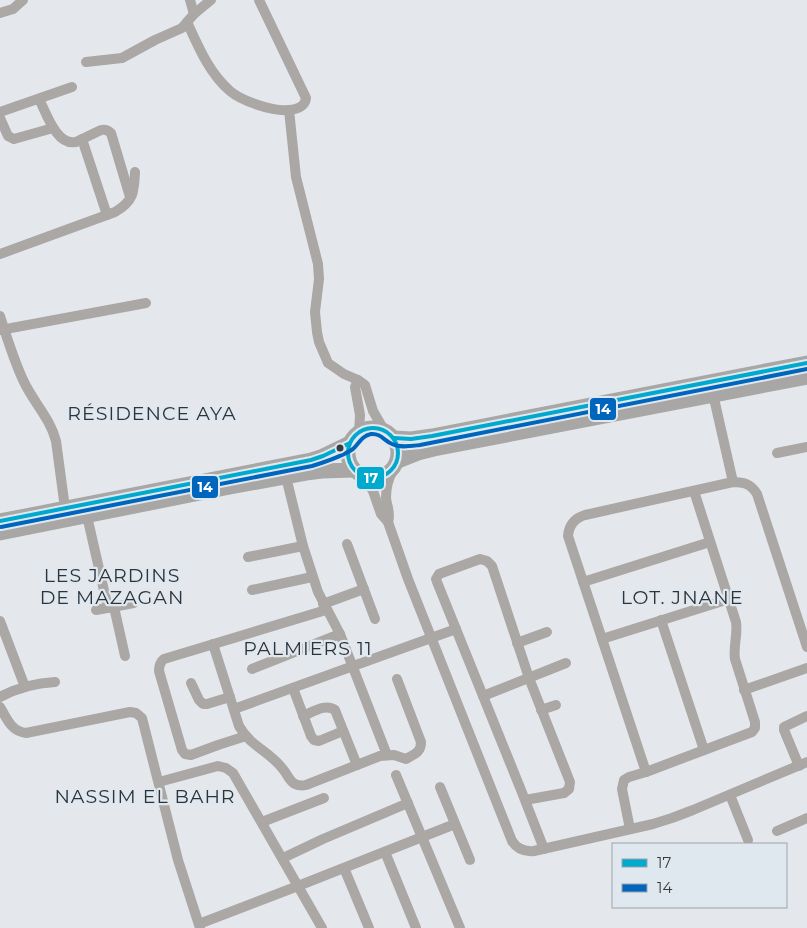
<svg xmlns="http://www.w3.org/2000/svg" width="807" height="928" font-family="Montserrat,sans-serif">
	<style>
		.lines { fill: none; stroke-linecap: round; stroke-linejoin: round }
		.minor { stroke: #aba7a5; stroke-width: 10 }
		.secondary { stroke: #a9a7a5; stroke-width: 15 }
		.bus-1-casing { stroke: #e0e8ef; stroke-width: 8 }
		.bus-2-casing { stroke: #e0e8ef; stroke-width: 8 }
		.bus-1 { stroke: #00a9ce; stroke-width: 4 }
		.bus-2 { stroke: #0065bd; stroke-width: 4 }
		.bus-dot { fill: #383b3e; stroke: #e0e8ef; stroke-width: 2 }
		.labels { text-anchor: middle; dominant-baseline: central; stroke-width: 4.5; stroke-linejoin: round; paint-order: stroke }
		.quarter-label { font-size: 19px; letter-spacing: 1px; fill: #2d3339; stroke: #e0e8ef }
		.line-badge { stroke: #e0e8ef; stroke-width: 2 }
		.badge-label { font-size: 14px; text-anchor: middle; font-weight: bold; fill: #fff }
	</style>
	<rect width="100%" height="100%" fill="#e4e8ec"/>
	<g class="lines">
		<g class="minor">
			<path d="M190,0L194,14"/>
			<path d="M0,13L13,9L23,0"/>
			<path d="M187,22C198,46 209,73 230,91C238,98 249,102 258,105C267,108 279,111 289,110C297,109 305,107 306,98L259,0"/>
			<path d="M86,62L122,58L155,40L182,28L194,14L211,0"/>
			<path d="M39,99C46,112 56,146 76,142L101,130C105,129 108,130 111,133L130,197"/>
			<path d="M289,110L296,177L318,264L319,279L315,312L317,332L319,342L328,363L344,374L358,380L365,385L373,411L384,430"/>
			<path d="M0,112L72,87"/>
			<path d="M0,118L8,136L14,139L53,128"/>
			<path d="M82,139L107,215"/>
			<path d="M0,254L115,212C134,201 134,192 135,172"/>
			<path d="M0,316C7,338 14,361 24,382C34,403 50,418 56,441L65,508"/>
			<path d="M0,330L146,303"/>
			<path d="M358,380L355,387L360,415L359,433"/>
			<path d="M713,394L733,482"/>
			<path d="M777,453L807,447"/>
			<path d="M363,476L373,491L381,514L388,522L408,579L512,841C517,849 524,852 534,851L653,824L672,818L693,810L807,762"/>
			<path d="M286,477L303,546L318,592L340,634L387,755"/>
			<path d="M87,516L108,608"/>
			<path d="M388,522C391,513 387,507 386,498C386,488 388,479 393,470"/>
			<path d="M347,544L375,619"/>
			<path d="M248,557L303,546"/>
			<path d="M583,582L710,542"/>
			<path d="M252,590L312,577"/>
			<path d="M323,604L364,589"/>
			<path d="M114,607L125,656"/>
			<path d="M96,610L134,603"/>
			<path d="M661,620L704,750"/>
			<path d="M0,621L25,687"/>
			<path d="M602,639L729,599"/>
			<path d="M517,643L547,632"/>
			<path d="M213,644L239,726C250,746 269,751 282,768C287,773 289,781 295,784C299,786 302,786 306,785L380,756L394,755L406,759C414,754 421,753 421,742L397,679"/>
			<path d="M252,669L340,634"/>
			<path d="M191,683L199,700L203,704H207L230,697"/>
			<path d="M293,688L311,736L314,740L319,741L343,731"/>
			<path d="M744,690L807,668"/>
			<path d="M483,696L566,663"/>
			<path d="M0,697C17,688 35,683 55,682"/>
			<path d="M0,707C7,719 11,731 26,733L130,712L136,713L142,718L178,860L200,928"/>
			<path d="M234,709L456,629"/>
			<path d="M541,710L556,705"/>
			<path d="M303,716C313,712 326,703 335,710L357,765"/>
			<path d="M246,736L218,745L191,755L185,754L182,750L159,671C159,666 160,662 164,659L326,610"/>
			<path d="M799,766L784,730V727L807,716"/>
			<path d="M646,772L568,536C569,525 575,518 585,515L733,482C744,482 751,484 757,494L807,647"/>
			<path d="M396,775L460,928"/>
			<path d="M159,782L218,766L226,768L233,773L322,928"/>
			<path d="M440,787L470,860"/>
			<path d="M730,795L748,840"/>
			<path d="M525,800L564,793L569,789L570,782L529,678L492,566L487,561L480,559L439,574L436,579L437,582L521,790L544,849"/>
			<path d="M262,822L324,798"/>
			<path d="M630,829L622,789L624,780L629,777L646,772L752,732L755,728V722L735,659C733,646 738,635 736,622L694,491"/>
			<path d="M777,831L807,818"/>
			<path d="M385,852L416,928"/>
			<path d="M283,858L323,839L408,803"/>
			<path d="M344,868L369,928"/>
			<path d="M199,924L298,886L455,824"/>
		</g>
		<g class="secondary">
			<circle cx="373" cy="453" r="25"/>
			<path d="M394,438L411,439L432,436L807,363"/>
			<path d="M398,461L418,453L434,449L807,377"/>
			<path d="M0,521L311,460L323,456L350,443"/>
			<path d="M0,533L230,487L306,473L322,471L354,470"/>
		</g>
		<g class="bus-1-casing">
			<g id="bus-1">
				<circle cx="373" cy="453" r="25"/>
				<path d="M394,438L411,439L432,436L807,363"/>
				<path d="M0,521L311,460L323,456L350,443"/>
			</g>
		</g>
		<g class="bus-2-casing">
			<path id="bus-2" d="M1,527L312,466C325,462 341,457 353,449C359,444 361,436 371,434C381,433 384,441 392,444C400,448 411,446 420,445L807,369"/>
		</g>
		<use href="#bus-1" class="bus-1"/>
		<use href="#bus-2" class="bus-2"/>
	</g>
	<circle class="bus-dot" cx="340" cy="448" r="4.5"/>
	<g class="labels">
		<g class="quarter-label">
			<text x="152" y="413">RÉSIDENCE AYA</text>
			<text x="112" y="575">LES JARDINS<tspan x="112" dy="22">DE MAZAGAN</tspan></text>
			<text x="682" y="597">LOT. JNANE</text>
			<text x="308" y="648">PALMIERS 11</text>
			<text x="145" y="796">NASSIM EL BAHR</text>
		</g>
	</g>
	<g class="line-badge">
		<rect x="589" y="397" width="28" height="24" rx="5" fill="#0065bd"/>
		<rect x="356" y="466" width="29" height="24" rx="5" fill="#00a9ce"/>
		<rect x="191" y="475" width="28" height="24" rx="5" fill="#0065bd"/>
	</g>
	<g class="badge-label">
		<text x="603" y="414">14</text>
		<text x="371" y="483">17</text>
		<text x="205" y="492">14</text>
	</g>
	<rect x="612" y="843" width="175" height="65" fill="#e0e8ef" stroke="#9da3a8"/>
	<rect x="622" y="859" width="25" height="8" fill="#00a9ce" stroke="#9da3a8"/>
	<text x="657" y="868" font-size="15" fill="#383b3e">17</text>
	<rect x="622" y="884" width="25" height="8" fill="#0065bd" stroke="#9da3a8"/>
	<text x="657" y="893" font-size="15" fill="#383b3e">14</text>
</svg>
